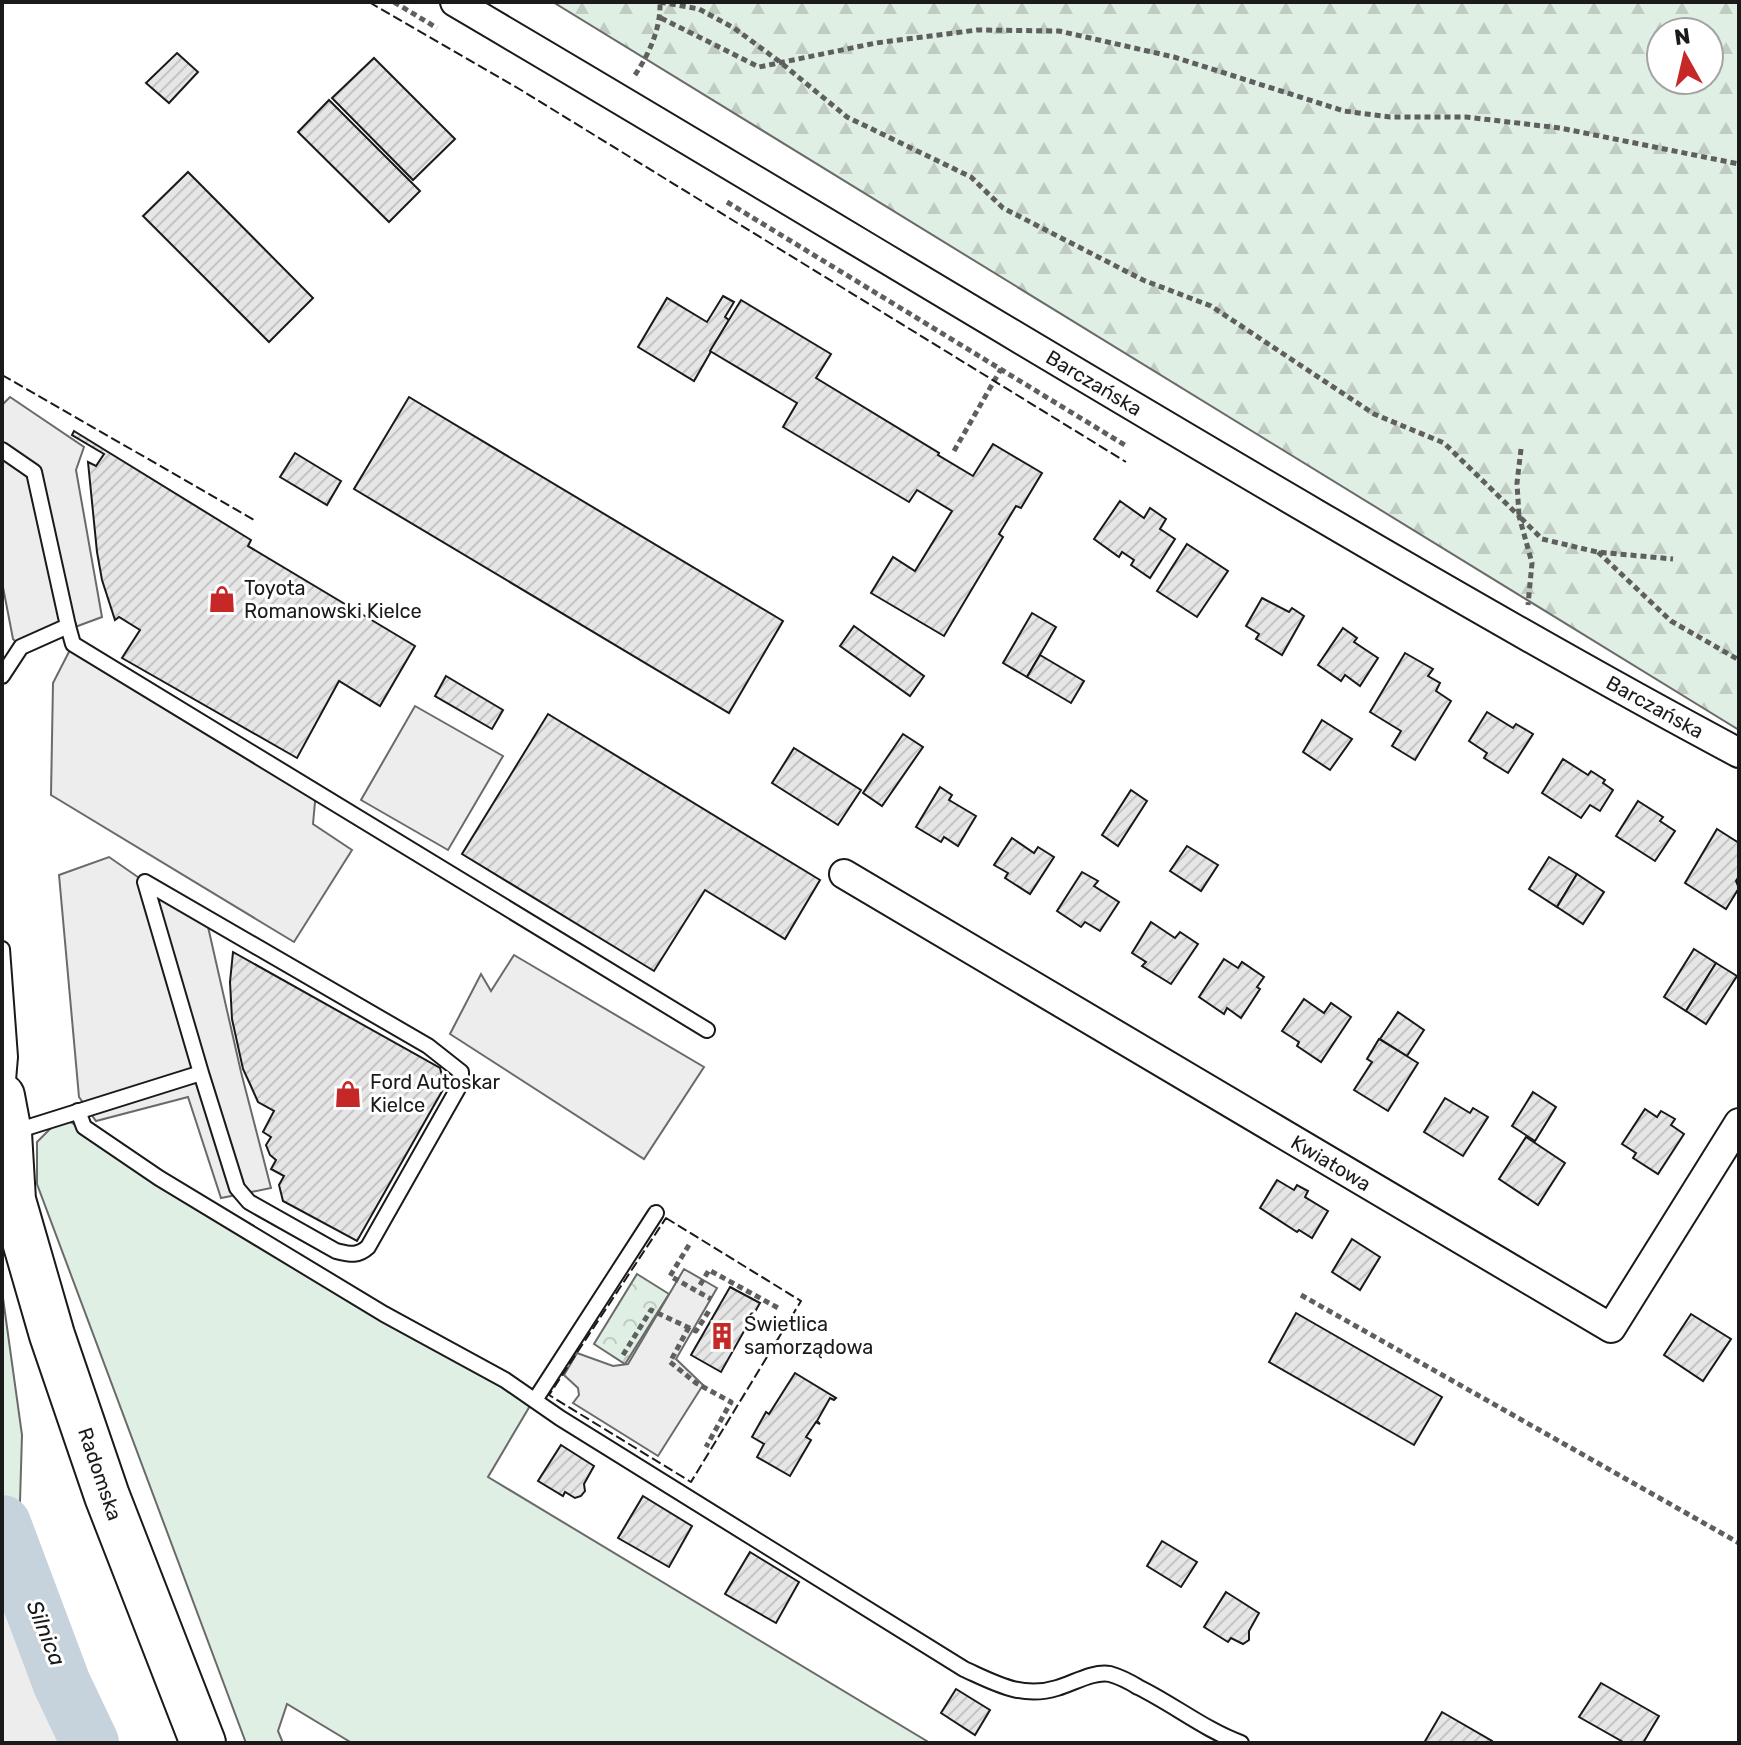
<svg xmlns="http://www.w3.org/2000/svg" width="1741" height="1745" font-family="Rubik,sans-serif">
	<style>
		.green { fill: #e0efe3; stroke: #6a6a6a; stroke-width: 2 }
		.forest { fill: url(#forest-firs); stroke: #6a6a6a; stroke-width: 2; fill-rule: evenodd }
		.park { fill: url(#park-crowns); stroke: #6a6a6a; stroke-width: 2 }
		.parking { fill: #ededed; stroke: #6a6a6a; stroke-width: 2 }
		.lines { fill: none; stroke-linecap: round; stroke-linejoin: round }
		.river { stroke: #c6d2dc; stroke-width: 58 }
		.building { fill: url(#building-hatch); stroke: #1a1a1a; stroke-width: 2 }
		.service-casing { stroke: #1a1a1a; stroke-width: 18 }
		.minor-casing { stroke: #1a1a1a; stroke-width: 32 }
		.primary-casing { stroke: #1a1a1a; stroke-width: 48 }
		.path { stroke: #5f5f5f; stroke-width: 5; stroke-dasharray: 6 4; stroke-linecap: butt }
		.service { stroke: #fff; stroke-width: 14 }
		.minor { stroke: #fff; stroke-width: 28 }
		.primary { stroke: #fff; stroke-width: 44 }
		.fence { stroke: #1a1a1a; stroke-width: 2; stroke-dasharray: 10 4; stroke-linecap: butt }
		.labels { text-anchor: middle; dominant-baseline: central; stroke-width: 6; stroke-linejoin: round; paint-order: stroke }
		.street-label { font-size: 20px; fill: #1a1a1a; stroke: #fff }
		.poi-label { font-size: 20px; fill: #1a1a1a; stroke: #fff; text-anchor: start }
		.water-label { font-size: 22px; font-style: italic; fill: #1a1a1a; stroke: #fff }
	</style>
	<defs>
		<pattern id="forest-firs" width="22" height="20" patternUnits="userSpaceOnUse" patternTransform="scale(2)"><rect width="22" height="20" fill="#e0efe3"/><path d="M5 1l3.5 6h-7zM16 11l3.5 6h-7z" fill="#c0ccc2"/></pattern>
		<pattern id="park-crowns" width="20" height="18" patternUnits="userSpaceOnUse" patternTransform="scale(2)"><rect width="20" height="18" fill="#e0efe3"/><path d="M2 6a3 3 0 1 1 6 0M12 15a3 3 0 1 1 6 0" fill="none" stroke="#c0ccc2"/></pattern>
		<pattern id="building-hatch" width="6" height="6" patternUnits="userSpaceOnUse" patternTransform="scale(2)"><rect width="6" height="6" fill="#e6e6e6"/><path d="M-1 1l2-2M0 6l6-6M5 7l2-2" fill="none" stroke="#c5c5c5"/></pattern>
	</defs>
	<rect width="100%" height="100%" fill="#fff"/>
	<g class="green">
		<path d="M62,1117L534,1399L488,1477L930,1743H352L287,1704L278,1731L283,1743H246L37,1184V1142Z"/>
		<path d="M2,1291L22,1435L20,1502L6,1519L2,1511Z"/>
	</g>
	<path class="forest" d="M553,2H1739V730ZM1661,32H1709V80H1661Z"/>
	<path class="park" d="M637,1274L669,1294L625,1364L594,1344Z"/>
	<g class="parking">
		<path d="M10,397L84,447L76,470L102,617L21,647L13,639L2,582V405Z"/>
		<path d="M73,644L316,791L313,824L352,850L294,942L51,795L53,683Z"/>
		<path d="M415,706L503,756L448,850L361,800Z"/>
		<path d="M109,857L145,882L206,918L241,1072L271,1188L221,1198L188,1097L96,1121L79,1097L59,875Z"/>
		<path d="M514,955L704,1067L644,1159L450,1034L481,974L491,991Z"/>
		<path d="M684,1269L717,1288L676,1359L703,1385L658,1456L573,1403L579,1395L578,1388L564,1375L577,1353L613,1366L628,1364Z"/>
		<path d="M2,1553L44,1672L77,1743H2Z"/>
	</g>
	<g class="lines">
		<path class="river" d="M2,1524L62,1684L90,1743"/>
	</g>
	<g class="building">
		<path d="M177,53L198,72L169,103L146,83Z"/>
		<path d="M374,58L455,139L413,180L332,98Z"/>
		<path d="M329,100L420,191L389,222L298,132Z"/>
		<path d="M188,172L313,298L269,342L143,216Z"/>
		<path d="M723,296L734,302L725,317L729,320L694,381L638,347L667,298L707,322Z"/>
		<path d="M741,300L831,354L816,378L939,453L938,455L973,476L993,444L1042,473L1021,508L1016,506L999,534L1003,537L944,636L871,593L893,557L915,571L952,511L917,490L909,502L783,427L797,403L710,351Z"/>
		<path d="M409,397L783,621L729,713L354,489Z"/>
		<path d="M74,431L251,540L248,546L415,646L380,706L339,681L297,758L122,658L140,630L119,617L115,620L102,580L97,552L88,462L96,466L104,454L72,435Z"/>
		<path d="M295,453L341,481L327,505L280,477Z"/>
		<path d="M1120,501L1144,518L1150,508L1166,519L1160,529L1175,539L1150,578L1131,565L1134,560L1122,552L1119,557L1094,539Z"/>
		<path d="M1187,544L1228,571L1197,617L1157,591Z"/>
		<path d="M1262,598L1289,612L1292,608L1304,616L1282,655L1256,639L1259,634L1246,626Z"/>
		<path d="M1032,613L1056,627L1027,677L1003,663Z"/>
		<path d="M854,626L924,676L910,696L840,646Z"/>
		<path d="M1343,628L1357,638L1354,642L1378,658L1360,686L1345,675L1341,681L1318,665Z"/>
		<path d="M1405,653L1433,669L1428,676L1440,683L1436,691L1451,701L1415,760L1392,746L1401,731L1370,712Z"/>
		<path d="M1040,655L1084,681L1071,703L1027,677Z"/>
		<path d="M446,676L503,710L492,729L435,696Z"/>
		<path d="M1487,712L1513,728L1516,724L1533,734L1508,773L1484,758L1487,753L1469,741Z"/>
		<path d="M548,714L820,880L785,939L705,890L654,971L462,854Z"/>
		<path d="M1322,720L1352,739L1330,770L1303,752Z"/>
		<path d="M903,734L923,747L882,806L863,793Z"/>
		<path d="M794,748L861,790L838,825L772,783Z"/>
		<path d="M1563,759L1588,775L1591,771L1605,780L1603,783L1613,790L1600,811L1590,805L1581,818L1542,793Z"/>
		<path d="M940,787L952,795L949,800L976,816L958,846L944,837L941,842L916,827Z"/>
		<path d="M1131,790L1147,801L1118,846L1102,835Z"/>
		<path d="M1638,801L1663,817L1660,821L1675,831L1655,861L1616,836Z"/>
		<path d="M1717,829L1739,843V876L1736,881L1739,888L1726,909L1685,883Z"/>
		<path d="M1012,838L1034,853L1038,847L1054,857L1030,894L1005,878L1008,873L994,865Z"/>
		<path d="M1187,846L1218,865L1201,891L1170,871Z"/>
		<path d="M1549,857L1577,874L1557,907L1529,889Z"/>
		<path d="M1082,872L1098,881L1094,886L1119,902L1100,931L1085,922L1081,927L1057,911Z"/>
		<path d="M1577,874L1604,892L1583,924L1557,907Z"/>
		<path d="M1151,922L1175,938L1180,932L1198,944L1171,984L1142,966L1146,962L1132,953Z"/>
		<path d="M1694,949L1716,963L1686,1011L1664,997Z"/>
		<path d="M233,952L440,1068L445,1086L357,1241L283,1201L279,1185L284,1176L271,1169L276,1160L270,1155L266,1145L271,1137L263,1132L274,1111L258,1102L250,1084L243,1069L232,1019L230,982Z"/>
		<path d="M1224,959L1238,968L1242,962L1264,977L1257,987L1260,989L1241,1018L1227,1008L1224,1014L1199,997Z"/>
		<path d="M1716,963L1737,976L1706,1024L1686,1011Z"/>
		<path d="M1304,999L1324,1013L1331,1003L1351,1017L1321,1062L1297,1046L1299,1042L1282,1031Z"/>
		<path d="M1398,1012L1424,1030L1407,1056L1380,1039Z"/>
		<path d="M1379,1039L1418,1063L1388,1111L1354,1090L1372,1062L1367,1059Z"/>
		<path d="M1533,1092L1556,1107L1535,1141L1512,1126Z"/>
		<path d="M1445,1098L1470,1113L1473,1108L1488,1117L1463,1156L1424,1132Z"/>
		<path d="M1645,1109L1657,1117L1661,1111L1675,1119L1671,1125L1684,1134L1658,1174L1633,1158L1636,1153L1622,1144Z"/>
		<path d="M1526,1137L1565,1163L1538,1205L1499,1179Z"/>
		<path d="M1277,1180L1294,1190L1297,1185L1308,1191L1305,1197L1328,1211L1312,1238L1299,1230L1297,1232L1260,1208Z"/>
		<path d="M1352,1239L1380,1257L1360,1290L1332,1272Z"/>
		<path d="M730,1287L760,1303L721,1372L691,1355Z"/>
		<path d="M1296,1313L1442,1397L1414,1445L1269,1362Z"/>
		<path d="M1691,1314L1731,1339L1703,1381L1664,1355Z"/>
		<path d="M795,1373L836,1398L834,1400L830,1398L817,1421L820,1424L816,1422L806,1437L811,1440L790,1476L757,1457L764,1444L752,1437L766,1412L769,1414Z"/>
		<path d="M561,1445L594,1466L584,1484L585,1491L581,1496L575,1498L565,1492L563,1496L538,1481Z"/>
		<path d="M643,1496L692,1526L669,1567L618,1538Z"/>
		<path d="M1162,1541L1197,1562L1181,1587L1147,1566Z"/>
		<path d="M750,1552L799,1582L776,1623L725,1594Z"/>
		<path d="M1226,1592L1259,1613L1249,1631V1640L1243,1644L1231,1638L1228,1642L1204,1627Z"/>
		<path d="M1601,1683L1659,1716L1643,1743H1625L1579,1717Z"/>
		<path d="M956,1689L990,1710L975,1735L941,1713Z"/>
		<path d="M1442,1712L1492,1741L1491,1743H1424Z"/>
	</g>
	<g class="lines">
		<g class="service-casing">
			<g id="service">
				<path d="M2,450L34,472L68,626L21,647L2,676"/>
				<path d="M68,626L73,644L707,1030"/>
				<path d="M2,949L10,1057L7,1092"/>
				<path d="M78,1111L84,1127L159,1178L384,1314L505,1380L560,1418L964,1669C995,1683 1022,1699 1057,1688C1074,1683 1093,1671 1110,1674C1120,1677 1130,1682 1138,1687C1173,1704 1205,1730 1241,1743"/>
				<path d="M13,1132L201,1073L145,882L428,1046L461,1072V1083L368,1247C357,1257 349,1254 336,1251L249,1202L237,1188L201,1073"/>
				<path d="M535,1400L656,1213"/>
			</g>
		</g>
		<g class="minor-casing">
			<g id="minor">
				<path d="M455,2C743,171 1028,346 1316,514C1456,596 1596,677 1739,753"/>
				<path d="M844,874L1611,1328L1739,1123"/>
			</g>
		</g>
		<g class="primary-casing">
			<path id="primary" d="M2,1096L9,1133L13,1200L52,1335L107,1496L203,1743"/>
		</g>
		<g class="path">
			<path d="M394,2L437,28"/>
			<path d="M660,2L699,9L734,28L780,62L847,117L971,177L1003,208L1143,280L1211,306L1374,414L1444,443L1519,516L1532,563L1528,605"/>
			<path d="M661,18L759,67L876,43L977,30L1059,31L1174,57L1344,111L1390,117H1466L1560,128L1739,164"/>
			<path d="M635,75C649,54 661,28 660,2"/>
			<path d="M727,202L1128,447"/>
			<path d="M1521,449L1517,483L1519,516L1542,539L1597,552L1673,559"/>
			<path d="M954,451L1001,369"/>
			<path d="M1598,552L1671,621L1739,660"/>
			<path d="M689,1245L670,1276L711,1299"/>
			<path d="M700,1285L709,1270L780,1309"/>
			<path d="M1301,1295L1739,1543"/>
			<path d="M689,1327L670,1362L696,1383L731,1402L706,1447"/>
			<path d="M623,1355L651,1310L696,1331L709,1311"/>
		</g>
		<use href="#service" class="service"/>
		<use href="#minor" class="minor"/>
		<use href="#primary" class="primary"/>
		<g class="fence">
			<path d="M369,2L521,90L1126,462"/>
			<path d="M2,375L256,521"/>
			<path d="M666,1218L801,1301L691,1482L549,1395Z"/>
		</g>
	</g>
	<defs>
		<g id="shop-bare" transform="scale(2.16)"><path d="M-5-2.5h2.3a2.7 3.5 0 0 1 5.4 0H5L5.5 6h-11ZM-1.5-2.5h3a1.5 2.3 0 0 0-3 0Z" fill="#c62828" stroke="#fff" stroke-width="2.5" paint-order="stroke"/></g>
		<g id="building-bare" transform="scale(2.16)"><path d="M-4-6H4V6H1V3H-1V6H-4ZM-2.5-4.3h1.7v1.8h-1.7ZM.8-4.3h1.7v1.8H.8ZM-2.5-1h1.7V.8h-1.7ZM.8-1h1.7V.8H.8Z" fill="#c62828" stroke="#fff" stroke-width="2.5" paint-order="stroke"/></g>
	</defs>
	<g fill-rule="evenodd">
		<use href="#shop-bare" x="222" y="599"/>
		<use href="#shop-bare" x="348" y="1094"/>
		<use href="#building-bare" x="722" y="1336"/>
	</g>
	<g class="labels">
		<g class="street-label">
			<text transform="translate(1094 383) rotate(31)">Barczańska</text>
			<text transform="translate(1655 707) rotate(29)">Barczańska</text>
			<text transform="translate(1331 1163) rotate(31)">Kwiatowa</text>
			<text transform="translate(100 1474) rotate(71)">Radomska</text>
		</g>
		<g class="poi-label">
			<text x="244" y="588">Toyota<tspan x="244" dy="23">Romanowski Kielce</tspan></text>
			<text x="370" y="1082">Ford Autoskar<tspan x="370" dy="23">Kielce</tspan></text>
			<text x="744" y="1324">Świetlica<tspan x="744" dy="23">samorządowa</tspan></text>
		</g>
		<g class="water-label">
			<text transform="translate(46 1633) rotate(68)">Silnica</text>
		</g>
	</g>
	<rect width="1741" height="1745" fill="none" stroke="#1a1a1a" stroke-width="8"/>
	<g transform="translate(1685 56) rotate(352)"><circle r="38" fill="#ffffff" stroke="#a3a3a3" stroke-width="2"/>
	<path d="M0-6L14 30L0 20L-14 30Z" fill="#c62828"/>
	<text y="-12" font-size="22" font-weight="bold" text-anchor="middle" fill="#1a1a1a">N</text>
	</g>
</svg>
